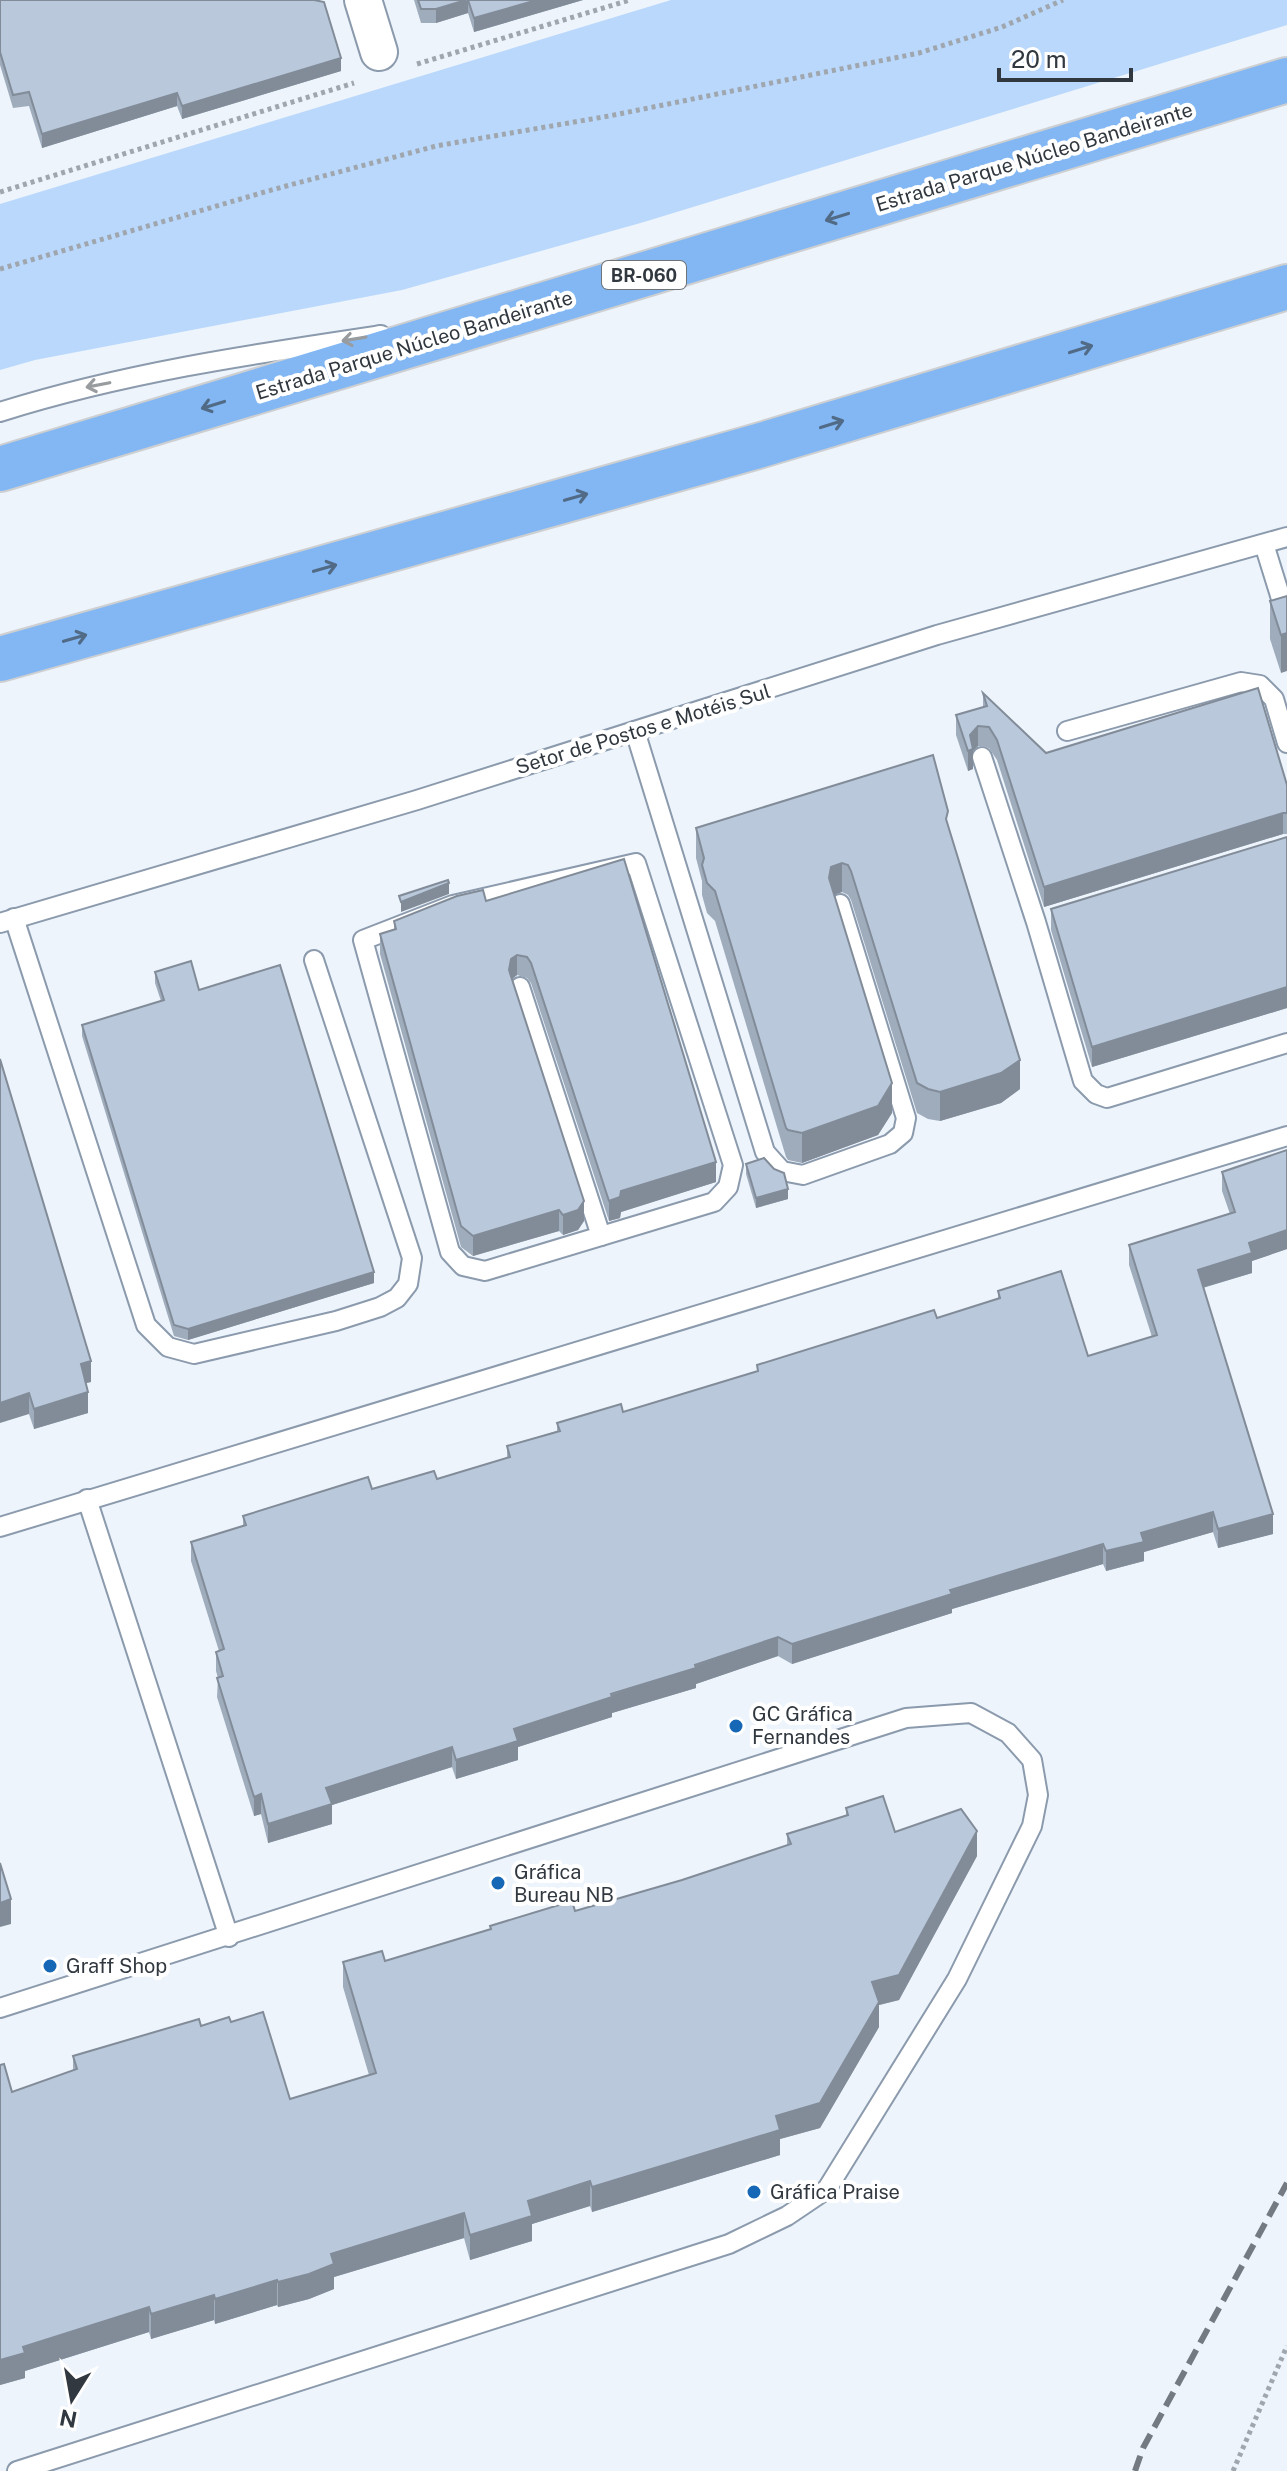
<svg xmlns="http://www.w3.org/2000/svg" width="1287" height="2471" font-family="'Public Sans',sans-serif">
	<style>
		.green { fill: #bad8fc }
		.lines { fill: none; stroke-linecap: round; stroke-linejoin: round }
		.lane-casing { stroke: #8b9aac; stroke-width: 22 }
		.street-casing { stroke: #8b9aac; stroke-width: 40 }
		.highway-casing { stroke: #cecfd1; stroke-width: 48 }
		.path { stroke: #9fa6ae; stroke-width: 5; stroke-dasharray: 4 4; stroke-linecap: butt }
		.lane { stroke: #fff; stroke-width: 18 }
		.street { stroke: #fff; stroke-width: 36 }
		.highway { stroke: #82b7f4; stroke-width: 44 }
		.rail { stroke: #737a81; stroke-width: 6; stroke-dasharray: 16 8; stroke-linecap: butt }
		.wall { fill: #9facbc }
		.shaded-wall { fill: #828c99 }
		.building { fill: #b9c8db; stroke: #828c99; stroke-width: 2 }
		.oneway { stroke: #516b87 }
		.oneway2 { stroke: #989c9f }
		.poi-dot { fill: #1668b6; stroke: #fff; stroke-width: 3 }
		.labels { text-anchor: middle; dominant-baseline: central; stroke-width: 8; stroke-linejoin: round; paint-order: stroke }
		.shield { fill: #fff; stroke: #6f7479; stroke-width: 2 }
		.shield-label { font-size: 18px; font-weight: bold; fill: #31383f }
		.street-label { font-size: 20px; fill: #31383f; stroke: #fff }
		.poi-label { font-size: 20px; fill: #31383f; stroke: #fff; text-anchor: start }
	</style>
	<rect width="100%" height="100%" fill="#edf4fc"/>
	<path class="green" d="M671,0H1287V25L644,222L402,290L35,360L0,370V204Z"/>
	<g class="lines">
		<g class="lane-casing">
			<g id="lane">
				<path d="M0,412C123,373 253,354 381,335"/>
				<path d="M1264,544L1287,618"/>
				<path d="M635,731L765,1152L782,1171L803,1175L890,1144L903,1133L906,1118L840,904"/>
				<path d="M1067,731L1241,682L1260,685L1274,699L1287,743"/>
				<path d="M982,757L1036,922L1083,1081L1096,1094L1107,1098L1287,1043"/>
				<path d="M636,863L733,1165L728,1187L714,1202L485,1271L463,1266L450,1252L363,940L453,905Z"/>
				<path d="M14,918L146,1325L168,1347L194,1354L336,1321L380,1307L397,1298L408,1284L412,1258L314,960"/>
				<path d="M0,923L417,800L937,635L1287,537"/>
				<path d="M520,987L601,1236"/>
				<path d="M87,1499L229,1937"/>
				<path d="M0,1527L1287,1136"/>
				<path d="M0,2008L906,1718L971,1713L1008,1733L1032,1760L1038,1795L1032,1826L957,1979L827,2189L787,2216L729,2244L17,2471"/>
			</g>
		</g>
		<g class="street-casing">
			<path id="street" d="M363,0L379,52"/>
		</g>
		<g class="highway-casing">
			<g id="highway">
				<path d="M0,469L1287,80"/>
				<path d="M0,659L758,446L1287,287"/>
			</g>
		</g>
		<g class="path">
			<path d="M417,64L630,0"/>
			<path d="M0,192L354,83"/>
			<path d="M0,269L275,189L436,146L609,116L919,53L1002,27L1063,0"/>
			<path d="M1233,2471L1287,2346"/>
		</g>
		<use href="#lane" class="lane"/>
		<use href="#street" class="street"/>
		<use href="#highway" class="highway"/>
		<path class="rail" d="M1135,2471L1143,2448L1287,2183"/>
	</g>
	<g class="wall">
		<path d="M0,0L341,71L182,119L177,106L42,148L29,106L13,108L0,65Z"/>
		<path d="M414,0H583L474,32L468,13L436,23H421Z"/>
		<path d="M1287,596L1281,673L1270,639V601Z"/>
		<path d="M983,693L1046,753L1287,785V834H1283L1044,907L997,760L989,748L978,746L973,751V769L968,771L956,735V715L983,707Z"/>
		<path d="M948,825L1020,1089L1001,1103L940,1121L928,1119L917,1113L851,900L848,895L842,892L834,895L892,1113L878,1135L802,1163L788,1160L786,1157L715,921L707,913L702,895V881L696,858V828Z"/>
		<path d="M1287,837V1008L1092,1067L1051,930V909Z"/>
		<path d="M486,901L716,1182L621,1212L620,1218L609,1221L531,983L527,978L517,975L511,979L584,1221L578,1230L563,1235L559,1231L473,1256L461,1247L380,954V934L394,929V921Z"/>
		<path d="M155,972L199,990L374,1283L188,1340L174,1336L82,1036V1025L161,1001L155,983Z"/>
		<path d="M0,1059L91,1382L86,1383L88,1413L34,1429L29,1414Z"/>
		<path d="M1287,1150V1249L1252,1261V1273L1203,1288L1273,1534L1218,1548L1213,1532L1144,1552V1561L1106,1571L1103,1564L952,1609V1613L792,1664L778,1656L696,1684V1688L612,1713V1717L518,1747V1760L456,1779L452,1767L332,1805V1824L268,1843L261,1814L254,1816L217,1697L218,1678L216,1671V1652L219,1651L191,1561V1542L243,1526V1516L372,1489L437,1479L507,1458V1446L557,1431V1423L623,1412L757,1371V1365L937,1318L998,1299V1291L1088,1356L1152,1337L1129,1265V1245L1230,1214L1222,1191V1172Z"/>
		<path d="M746,1164L774,1169L788,1199L756,1208L746,1174Z"/>
		<path d="M846,1808L895,1832L977,1856L899,2000L879,2005V2027L820,2128L780,2139V2155L592,2212L590,2206L532,2224V2241L470,2260L464,2238L334,2277V2289L309,2299L278,2307L277,2305L215,2324L214,2320L151,2339L149,2332L25,2371V2378L0,2385V2065L12,2092L73,2070V2056L201,2026L231,2022L290,2099L369,2075L343,1987V1962L385,1961L490,1929V1926L575,1911L682,1880L787,1846V1834L846,1816Z"/>
	</g>
	<g class="shaded-wall">
		<path d="M468,0V13L436,23V9Z"/>
		<path d="M537,0H583L474,32V18Z"/>
		<path d="M341,58V71L182,119V106Z"/>
		<path d="M177,93V106L42,148V134Z"/>
		<path d="M1287,633V671L1281,673V635Z"/>
		<path d="M978,726V746L973,751V769L968,771V751L970,735Z"/>
		<path d="M1283,813V834L1044,907V887Z"/>
		<path d="M842,863V892L831,896L829,878L831,867Z"/>
		<path d="M449,883V894L401,912V902Z"/>
		<path d="M517,955V975L511,980L509,970L511,959Z"/>
		<path d="M1287,987V1008L1092,1067V1047Z"/>
		<path d="M1020,1060V1089L1001,1103L940,1121V1092Z"/>
		<path d="M892,1083V1113L878,1135L802,1163V1133Z"/>
		<path d="M716,1162V1182L621,1212L620,1218L609,1221V1201L621,1191Z"/>
		<path d="M788,1189V1199L756,1208V1198Z"/>
		<path d="M584,1201V1221L578,1230L563,1235V1215Z"/>
		<path d="M559,1210V1231L473,1256V1236Z"/>
		<path d="M1287,1230V1249L1252,1261V1273L1198,1289V1270L1249,1243Z"/>
		<path d="M374,1272V1283L188,1340V1329Z"/>
		<path d="M91,1361V1382L81,1384V1364Z"/>
		<path d="M88,1392V1413L34,1429V1409Z"/>
		<path d="M29,1393V1414L0,1423V1403Z"/>
		<path d="M1213,1512V1532L1144,1552V1561L1106,1571V1551L1141,1533Z"/>
		<path d="M1273,1514V1534L1218,1548V1529Z"/>
		<path d="M1103,1544V1564L952,1609V1613L792,1664V1644L950,1590Z"/>
		<path d="M778,1637V1656L696,1684V1688L612,1713V1717L518,1747V1760L456,1779V1760L514,1729Z"/>
		<path d="M452,1747V1767L332,1805V1824L268,1843V1824L326,1788Z"/>
		<path d="M261,1794V1814L254,1816V1797Z"/>
		<path d="M977,1831V1856L899,2000L879,2005V2027L820,2128L780,2139V2155L592,2212V2187L872,1982Z"/>
		<path d="M11,1899V1924L0,1927V1903Z"/>
		<path d="M590,2181V2206L532,2224V2241L470,2260V2235L528,2201Z"/>
		<path d="M464,2213V2238L334,2277V2289L309,2299L278,2307V2282L331,2254Z"/>
		<path d="M277,2280V2305L215,2324V2299Z"/>
		<path d="M214,2295V2320L151,2339V2314Z"/>
		<path d="M149,2307V2332L25,2371V2378L0,2385V2360L23,2347Z"/>
	</g>
	<g class="building">
		<path d="M0,0H314L324,2L341,58L182,106L177,93L42,134L29,92L13,95L0,52Z"/>
		<path d="M418,0H466L436,9H421Z"/>
		<path d="M468,0H537L474,18Z"/>
		<path d="M1287,596V633L1281,635L1270,601Z"/>
		<path d="M1258,688L1287,785V813H1283L1044,887L997,740L989,727L978,726L970,735L973,749L968,751L956,715L987,706L983,693L1046,753Z"/>
		<path d="M933,755L948,811L946,819L1020,1060L1001,1073L940,1092L928,1089L917,1083L851,871L848,865L842,863L831,867L829,878L892,1083L878,1106L802,1133L788,1130L786,1128L715,891L707,883L702,865L704,858L696,828Z"/>
		<path d="M1287,837V987L1092,1047L1051,909Z"/>
		<path d="M624,859L716,1162L621,1191L620,1197L609,1201L531,963L527,957L517,955L511,959L509,970L584,1201L578,1210L563,1215L559,1210L473,1236L461,1226L380,934L396,929L394,921L457,896L483,890L486,901Z"/>
		<path d="M448,880L449,883L401,902L399,896Z"/>
		<path d="M191,961L199,990L280,965L374,1272L188,1329L174,1325L82,1025L164,1000L155,972Z"/>
		<path d="M0,1059L91,1361L81,1364L88,1392L34,1409L29,1393L0,1403Z"/>
		<path d="M1287,1150V1230L1249,1243L1252,1253L1198,1270L1273,1514L1218,1529L1213,1512L1141,1533L1144,1542L1106,1551L1103,1544L950,1590L952,1594L792,1644L778,1637L695,1665L696,1668L611,1694L612,1697L514,1729L518,1741L456,1760L452,1747L326,1788L332,1804L268,1824L261,1794L254,1797L217,1678L223,1676L216,1652L224,1649L191,1542L246,1525L243,1516L368,1477L372,1489L434,1471L437,1479L510,1457L507,1446L560,1431L557,1423L621,1404L623,1412L758,1371L757,1365L934,1310L937,1318L1000,1298L998,1291L1061,1271L1088,1356L1157,1335L1129,1245L1235,1212L1222,1172Z"/>
		<path d="M764,1158L774,1169L784,1173L788,1189L756,1198L746,1164Z"/>
		<path d="M883,1796L895,1832L961,1809L977,1831L899,1975L872,1982L879,2002L820,2103L776,2116L780,2130L592,2187L590,2181L528,2201L532,2216L470,2235L464,2213L331,2254L334,2264L309,2274L278,2282L277,2280L215,2299L214,2295L151,2314L149,2307L23,2347L25,2353L0,2360V2065L4,2064L12,2092L77,2069L73,2056L199,2019L201,2026L229,2017L231,2022L263,2012L290,2099L376,2073L343,1962L382,1951L385,1961L491,1929L490,1926L572,1901L575,1911L682,1880L791,1844L787,1834L848,1815L846,1808Z"/>
		<path d="M0,1863L11,1899L0,1903Z"/>
	</g>
	<defs><path id="oneway-shaft" d="M-6 0H5M1.5-3L5.5 0L1.5 3" fill="none" stroke-width="1.6" stroke-linecap="round" stroke-linejoin="round" transform="scale(2)"/></defs>
	<g class="oneway">
		<use href="#oneway-shaft" transform="translate(837 217) rotate(163)"/>
		<use href="#oneway-shaft" transform="translate(1081 349) rotate(-17)"/>
		<use href="#oneway-shaft" transform="translate(213 405) rotate(163)"/>
		<use href="#oneway-shaft" transform="translate(832 424) rotate(-17)"/>
		<use href="#oneway-shaft" transform="translate(576 497) rotate(-16)"/>
		<use href="#oneway-shaft" transform="translate(325 568) rotate(-16)"/>
		<use href="#oneway-shaft" transform="translate(75 638) rotate(-16)"/>
	</g>
	<g class="oneway2">
		<use href="#oneway-shaft" transform="translate(354 339) rotate(171)"/>
		<use href="#oneway-shaft" transform="translate(98 385) rotate(169)"/>
	</g>
	<g class="poi-dot">
		<circle cx="736" cy="1726" r="8"/>
		<circle cx="498" cy="1883" r="8"/>
		<circle cx="50" cy="1966" r="8"/>
		<circle cx="754" cy="2192" r="8"/>
	</g>
	<g class="labels">
		<rect class="shield" x="602" y="261" width="84" height="28" rx="6"/>
		<g class="shield-label">
			<text x="644" y="275">BR-060</text>
		</g>
		<g class="street-label">
			<text transform="translate(1034 157) rotate(-17)">Estrada Parque Núcleo Bandeirante</text>
			<text transform="translate(414 345) rotate(-17)">Estrada Parque Núcleo Bandeirante</text>
			<text transform="translate(643 729) rotate(-17)">Setor de Postos e Motéis Sul</text>
		</g>
		<g class="poi-label">
			<text x="752" y="1714">GC Gráfica<tspan x="752" dy="23">Fernandes</tspan></text>
			<text x="514" y="1872">Gráfica<tspan x="514" dy="23">Bureau NB</tspan></text>
			<text x="66" y="1966">Graff Shop</text>
			<text x="770" y="2192">Gráfica Praise</text>
		</g>
	</g>
	<g transform="translate(72 2399) rotate(191)" stroke="#ffffff" stroke-width="6" paint-order="stroke">
	<path d="M0-6L14 30L0 20L-14 30Z" fill="#31383f"/>
	<text y="-12" font-size="22" font-weight="bold" text-anchor="middle" fill="#31383f">N</text>
	</g>
	<path d="M999 68v12h132v-12" fill="none" stroke="#31383f" stroke-width="4"/>
	<text x="1011" y="68" font-size="24" fill="#31383f" stroke="#ffffff" stroke-width="6" paint-order="stroke">20 m</text>
</svg>
